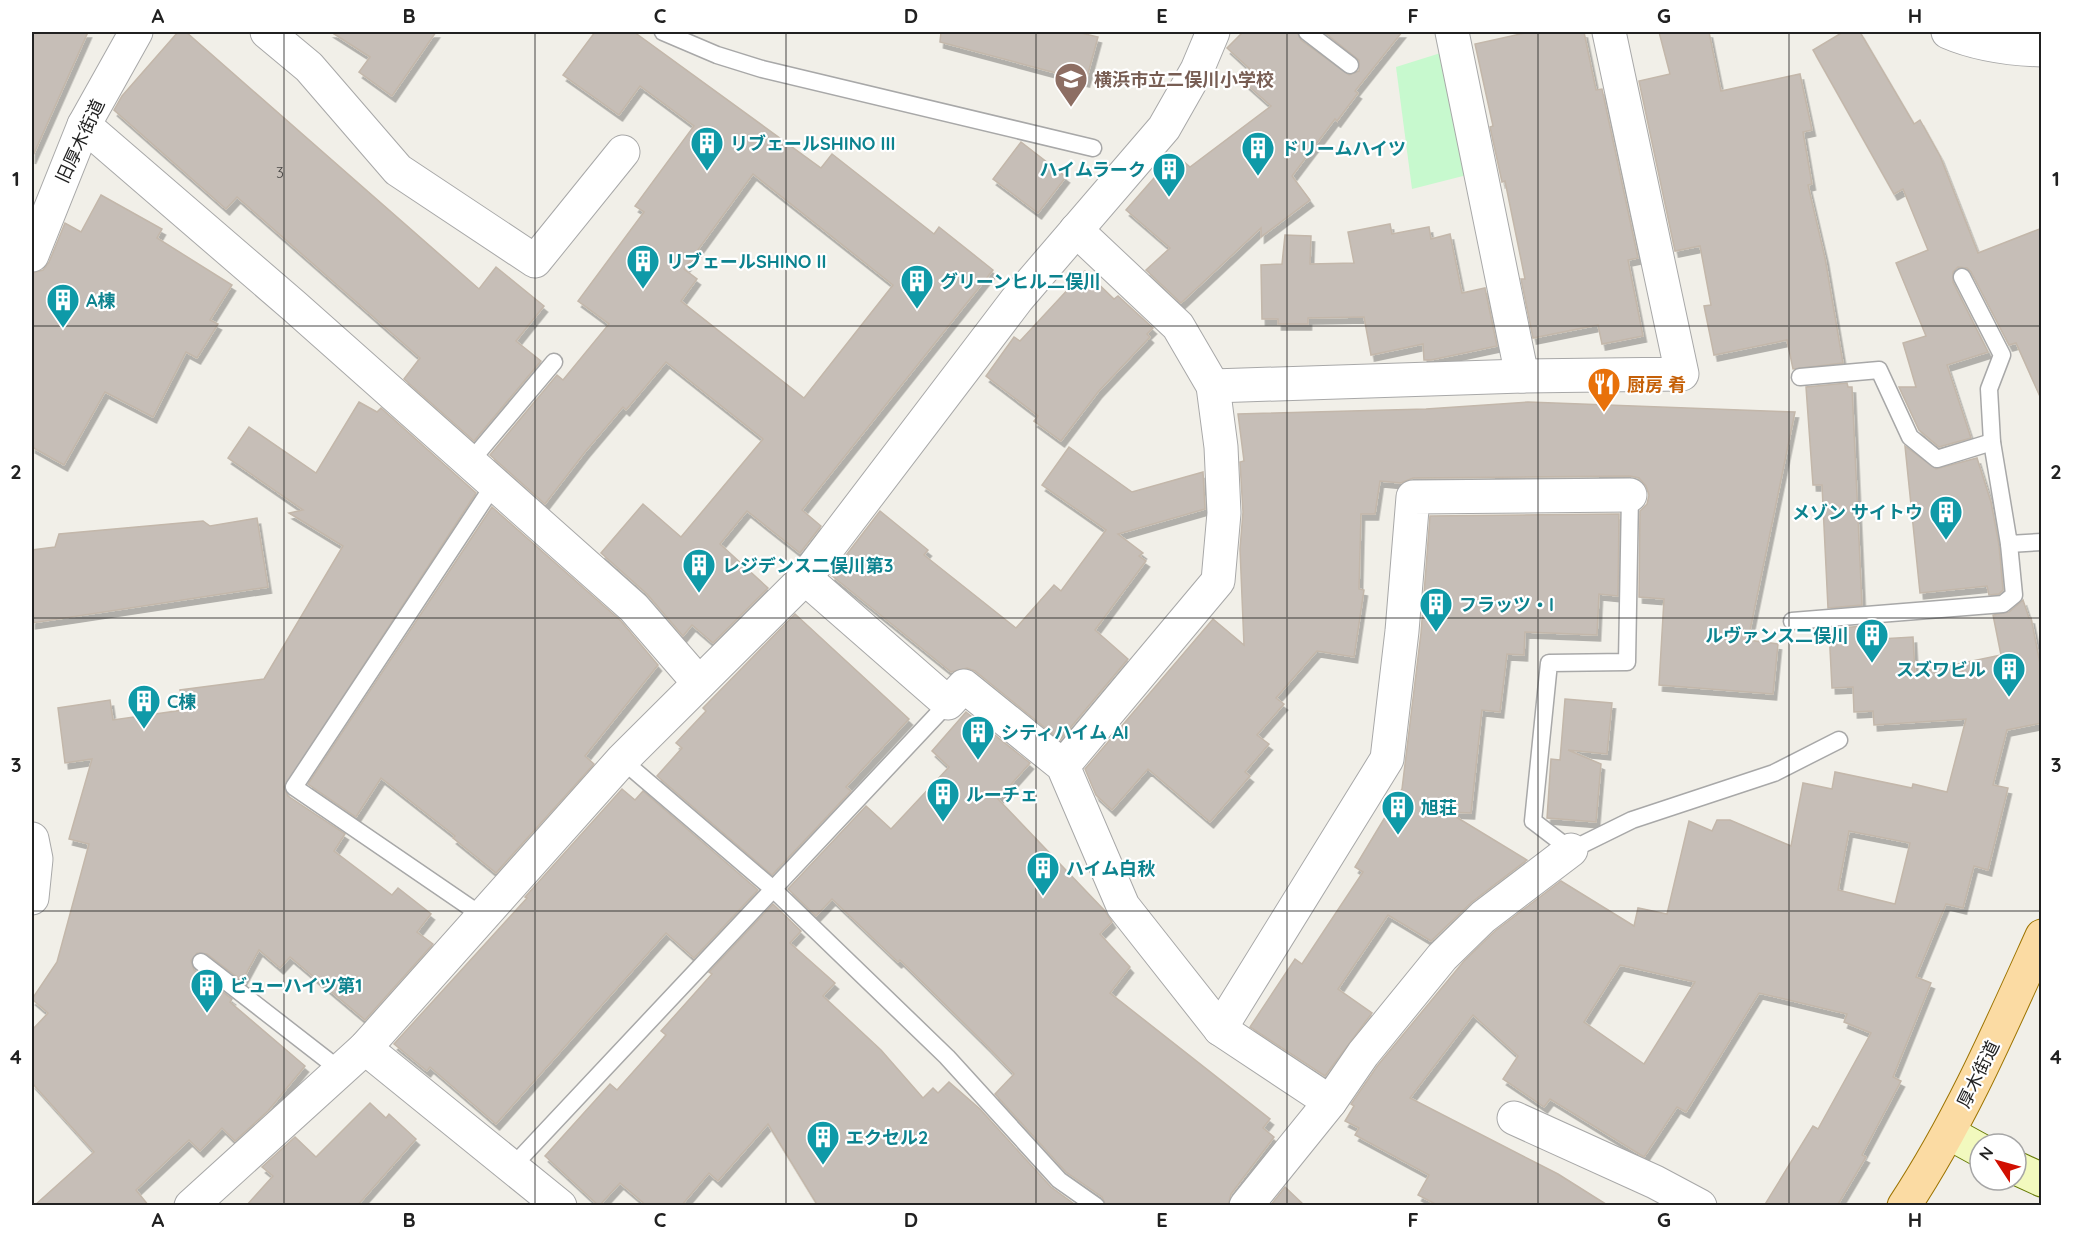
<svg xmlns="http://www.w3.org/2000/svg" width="2073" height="1237" font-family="Quicksand,'Noto Sans JP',sans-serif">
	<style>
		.park { fill: #c7f9ce }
		.building { fill: #c6beb7; stroke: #c3b7aa; stroke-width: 1.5; fill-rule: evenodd; filter: url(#shadow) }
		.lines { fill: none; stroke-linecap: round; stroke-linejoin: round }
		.lane-casing { stroke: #a8a8a8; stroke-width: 19 }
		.street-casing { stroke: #a8a8a8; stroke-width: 35 }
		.secondary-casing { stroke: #667a06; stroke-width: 35 }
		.primary-casing { stroke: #9d7401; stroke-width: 35 }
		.lane { stroke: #fff; stroke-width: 16 }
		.street { stroke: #fff; stroke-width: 33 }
		.secondary { stroke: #f2f9be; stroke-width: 33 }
		.primary { stroke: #fbdba3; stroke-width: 33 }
		.grid { fill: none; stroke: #212121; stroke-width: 1.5; stroke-opacity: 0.55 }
		.labels { text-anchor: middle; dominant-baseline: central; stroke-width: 4.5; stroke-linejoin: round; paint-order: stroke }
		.number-label { font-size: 15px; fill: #4a4846 }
		.education-label { font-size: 18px; font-weight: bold; fill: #785e54; stroke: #fff; text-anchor: start }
		.street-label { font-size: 18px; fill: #212121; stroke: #fff }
		.culture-label { font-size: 18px; font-weight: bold; fill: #0d838f; stroke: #fff; text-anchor: start }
		.food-label { font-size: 18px; font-weight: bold; fill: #c56008; stroke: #fff; text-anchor: start }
		.neatline { fill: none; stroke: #212121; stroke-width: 2 }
		.grid-label { font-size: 20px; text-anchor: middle; font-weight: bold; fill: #212121 }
	</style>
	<defs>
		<filter id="shadow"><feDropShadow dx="3.5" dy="6" stdDeviation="0" flood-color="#0004"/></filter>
	</defs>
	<rect width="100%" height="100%" fill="#f1efe8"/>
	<path class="park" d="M1447,51L1467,175L1412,189L1396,67Z"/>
	<g class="building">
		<path d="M32,32H88L32,158Z"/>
		<path d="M178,32H186L479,289L496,267L544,306L516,341L541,361L474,441L404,379L420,358L237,197L226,209L114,110L122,96Z"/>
		<path d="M331,32H436L392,96L359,72L370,57Z"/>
		<path d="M595,32H634L821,168L832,154L934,234L939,227L993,270L802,510L821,526L800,553L747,511L720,544L768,588L713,643L692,625L683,636L647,594L601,553L643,504L681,537L763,439L666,362L626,410L623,407L585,452L545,504L490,455L557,375L563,380L609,324L578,301L644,212L635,206L694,126L640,86L619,115L563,75ZM753,174L893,285L804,398L681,301L697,279L684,269Z"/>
		<path d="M941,32H1077L1098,37L1086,81L940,42Z"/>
		<path d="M1243,32H1297L1301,40L1349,75L1359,71V60L1324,32H1402L1355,91L1358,93L1337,121L1335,119L1292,176L1310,200L1261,237V228L1181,303L1146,270L1170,248L1126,210L1175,154L1190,167L1271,106L1243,81L1252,71L1227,48Z"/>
		<path d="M1529,32H1584L1596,90L1602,89L1638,258L1628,260L1643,336L1602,344L1598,325L1533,338L1521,279H1525L1505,181L1502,182L1490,127L1493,126L1475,44Z"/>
		<path d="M1659,32H1709L1721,91L1800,74L1812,130L1803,132L1812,184L1808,185L1825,258L1843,363L1793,369L1787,340L1714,355L1704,306L1711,305L1700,246L1675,251L1639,81L1670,74Z"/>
		<path d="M1843,32H1860L1914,124L1920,120L1940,156L1978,253L2042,228V401L2016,343L2009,345L1971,272L1967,268L1958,267L1953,272V282L1988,352L1947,365L1971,438L1939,447L1919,430L1899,387H1916L1903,343L1926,336L1896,263L1928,250L1903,189L1894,194L1813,50Z"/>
		<path d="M1021,142L1066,177L1038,213L993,179Z"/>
		<path d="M101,195L162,229L157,238L232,285L210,320L218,324L197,358L186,352L153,417L105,392L64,465L32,447V273L43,270L49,262L65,223L81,232Z"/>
		<path d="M1390,224L1392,234L1429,227L1431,239L1450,234L1462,293L1485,288L1497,346L1431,360H1424L1423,344L1371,355L1364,317L1308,318V324H1278V319H1262L1261,265L1282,264L1285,235L1311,236L1310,264L1354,263L1348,232Z"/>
		<path d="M1085,271L1114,299L1118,296L1153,328L1147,334L1150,337L1098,392L1061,441L1034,421L1038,416L986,376L1014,337L1020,341Z"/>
		<path d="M1847,383L1848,387H1852L1862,605L1828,608L1822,485H1813L1806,387Z"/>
		<path d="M359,402L377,412L381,408L476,493L284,787L288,796L345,834L334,851L392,895L398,888L431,914L417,932L433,944L365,1020L290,957L280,968L259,950L242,981L207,954L197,953L191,961L194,970L232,999L230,1002L305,1066L268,1111L235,1141L222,1128L200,1151L189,1140L136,1190L149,1206H34L94,1152L32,1083V1030L48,1013L32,999L57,962L89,844L69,839L92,759L65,763L58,708L110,700L113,720L183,710L180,690L264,679L343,546L289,513L303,510L228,458L249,427L316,473Z"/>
		<path d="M1528,402L1795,412L1748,640L1778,644L1773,694L1659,685L1664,599L1639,597L1640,511L1647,504L1649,495L1646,486L1639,478L1630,476L1413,478L1401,483L1380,481L1375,514H1361L1359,589L1364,590L1354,657L1317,651L1276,698L1284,704L1257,735L1269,744L1245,772L1250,776L1210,822L1148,769L1112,810L1096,795L1085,769L1213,619L1244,645L1240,549L1243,512L1240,462L1244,461L1238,414L1426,409Z"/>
		<path d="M1905,446L1936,469L1977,458L1991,502L1999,545L2003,590L1999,594L1989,595L1987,586L1920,593Z"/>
		<path d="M1069,447L1132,492L1203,472L1205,509L1118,534L1143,553L1139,556L1146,561L1095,630L1128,659L1060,740L975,671L967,668L951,672L831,575L880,511L928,550L924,555L1016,628L1054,585L1061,591L1106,530L1042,485Z"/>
		<path d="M492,507L621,621L658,665L585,756L594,764L496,873L453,838L455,836L381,778L356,817L308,784Z"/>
		<path d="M1619,514L1618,596L1599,594L1597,635L1525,632L1524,655L1507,654L1500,712L1482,710L1471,813L1448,812L1527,860L1472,902L1431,941L1388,915L1338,989L1372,1013L1325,1076L1250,1027L1295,959L1302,964L1363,872L1355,867L1402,789L1421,633L1430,516Z"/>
		<path d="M257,518L268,587L32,623V550L55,547L59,534L203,521L210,526Z"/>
		<path d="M2023,600L2029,618H2031L2042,673V723L2007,730L1993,785L2008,788L1988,870L1974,866L1963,908L1946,904L1916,977L1931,983L1893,1077L1901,1081L1862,1155L1866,1157L1837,1206H1764L1813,1126L1818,1129L1871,1033L1844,1022L1847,1014L1759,993L1686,1112L1677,1107L1644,1157L1550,1099L1544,1107L1503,1079L1518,1056L1473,1015L1410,1098L1558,1174L1609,1206H1439L1418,1195L1429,1175L1355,1135L1359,1128L1345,1121L1354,1106L1351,1104L1378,1065L1464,961L1495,931L1561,881L1634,926L1638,908L1667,914L1689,821L1712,831L1717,820H1730L1791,846L1803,783L1832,789L1835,772L1912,788L1913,784L1947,792L1966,719L1874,725L1873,711L1854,712L1853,687L1832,688L1829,629L1863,626V640L1913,637L1915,673L2001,655L1993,615L2009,612ZM1849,831L1910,843L1895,904L1838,890ZM1620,965L1695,982L1644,1064L1584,1022Z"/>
		<path d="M795,614L909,719L846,787L851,791L772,875L657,776L682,748L676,743L706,711L703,708Z"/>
		<path d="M1565,699L1612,703L1607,754L1568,750L1601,764L1596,822L1547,818L1551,759L1560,760Z"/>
		<path d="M966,712L1030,763L998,799L1105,911L1112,922L1100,934L1130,967L1110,993L1270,1119L1263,1128L1274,1137L1231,1194L1228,1206H1106L1102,1197L1066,1172L995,1094L1014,1074L987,1046L900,960L898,962L832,899L816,916L788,889L866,806L891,829L949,767L932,751Z"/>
		<path d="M622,789L635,800L643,791L758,890L694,958L666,933L496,1124L430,1067L427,1071L394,1044L527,898L525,897Z"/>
		<path d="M773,904L801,931L790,943L835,983L823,996L881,1050L923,1098L933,1088L938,1093L949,1082L980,1109L1051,1187L1077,1206H818L768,1124L718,1181L709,1173L681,1206H647L620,1183L599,1206L545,1156L610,1084L617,1090L666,1035L661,1031L712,974L709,972Z"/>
		<path d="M370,1103L386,1118L389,1114L416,1139L357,1206H246L273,1176L262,1167L295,1137L316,1157Z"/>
		<path d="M1285,1187L1305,1206H1270Z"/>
	</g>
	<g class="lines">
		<g class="lane-casing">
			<g id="lane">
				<path d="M663,32L717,55L762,69L1093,148"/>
				<path d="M1307,32L1350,65"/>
				<path d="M1962,277L2002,355L1989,389L1992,442L2009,544L2042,542"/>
				<path d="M1800,377L1879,370L1910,437L1937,459L1992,442"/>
				<path d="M468,459L480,450L554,362"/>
				<path d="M1630,495L1627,662L1549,663L1533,821L1571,850L1632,820L1774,773L1839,740"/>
				<path d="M1792,621L2003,604L2014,595L2009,544"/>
				<path d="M622,760L772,888L947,1057L1059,1180L1096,1206"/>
				<path d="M484,917L294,787L495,483"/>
				<path d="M201,962L340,1070"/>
				<path d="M512,1167L948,703"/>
			</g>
		</g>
		<g class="street-casing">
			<g id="street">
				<path d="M267,32L309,67L398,170L535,261L623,152"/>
				<path d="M1452,32L1522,376"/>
				<path d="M1948,32C1978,45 2009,49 2042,50"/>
				<path d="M84,125L294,306L634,608L699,683"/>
				<path d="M32,255L84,125L136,32"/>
				<path d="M1213,386L1522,376L1682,374L1609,32"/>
				<path d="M805,578L948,703L964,686L1063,766L1123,906L1220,1029L1330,1102"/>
				<path d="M1063,766L1218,581L1224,513L1221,447L1213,386L1178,326L1076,230"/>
				<path d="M32,839L36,859L32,898"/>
				<path d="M1220,1029L1387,759L1402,631L1413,497L1630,495"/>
				<path d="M365,1048L560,1206"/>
				<path d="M1514,1118L1655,1182L1700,1206"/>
				<path d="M191,1206L365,1048L622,760L805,578L1018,298L1164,128L1197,70L1213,32"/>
				<path d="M1246,1206L1330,1102L1363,1054L1442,957L1483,917L1571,850"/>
			</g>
		</g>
		<g class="secondary-casing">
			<g id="secondary">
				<path d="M1949,1133L1980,1150"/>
				<path d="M2016,1168L2042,1180"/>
			</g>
		</g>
		<g class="primary-casing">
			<path id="primary" d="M1904,1206C1960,1121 2000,1029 2042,936"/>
		</g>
		<use href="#lane" class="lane"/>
		<use href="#street" class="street"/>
		<use href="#secondary" class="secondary"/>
		<use href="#primary" class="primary"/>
	</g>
	<path class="grid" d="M284,32V1206M535,32V1206M786,32V1206M1036,32V1206M1287,32V1206M1538,32V1206M1789,32V1206M32,326H2042M32,618H2042M32,911H2042"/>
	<defs>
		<g id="school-pin" transform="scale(1.725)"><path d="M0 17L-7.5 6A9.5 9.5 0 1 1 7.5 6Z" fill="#8d6e63" stroke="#fff"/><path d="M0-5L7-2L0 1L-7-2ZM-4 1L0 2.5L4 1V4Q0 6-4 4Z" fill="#fff"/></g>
		<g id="building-pin" transform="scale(1.725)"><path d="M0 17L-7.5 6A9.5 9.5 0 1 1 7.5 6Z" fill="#0f9aa8" stroke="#fff"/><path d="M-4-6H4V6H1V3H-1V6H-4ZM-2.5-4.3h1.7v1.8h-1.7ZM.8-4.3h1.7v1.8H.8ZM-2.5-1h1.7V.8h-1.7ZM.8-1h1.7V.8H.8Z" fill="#fff"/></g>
		<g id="restaurant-pin" transform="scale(1.725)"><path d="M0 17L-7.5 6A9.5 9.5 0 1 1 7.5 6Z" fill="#e8710a" stroke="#fff"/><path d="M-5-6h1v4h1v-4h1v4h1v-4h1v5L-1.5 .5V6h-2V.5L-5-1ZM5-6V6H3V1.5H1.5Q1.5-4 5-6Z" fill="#fff"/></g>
	</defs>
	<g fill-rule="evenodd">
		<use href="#school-pin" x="1071" y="79"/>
		<use href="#building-pin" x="707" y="143"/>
		<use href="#building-pin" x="1258" y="148"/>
		<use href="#building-pin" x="1169" y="169"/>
		<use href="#building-pin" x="643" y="261"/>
		<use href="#building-pin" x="917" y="281"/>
		<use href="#building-pin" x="63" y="300"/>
		<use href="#restaurant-pin" x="1604" y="384"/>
		<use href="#building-pin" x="1946" y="512"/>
		<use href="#building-pin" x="699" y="565"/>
		<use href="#building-pin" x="1436" y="604"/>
		<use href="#building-pin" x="1872" y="635"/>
		<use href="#building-pin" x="2009" y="669"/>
		<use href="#building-pin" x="144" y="701"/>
		<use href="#building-pin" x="978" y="732"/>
		<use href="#building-pin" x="943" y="794"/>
		<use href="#building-pin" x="1398" y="807"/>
		<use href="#building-pin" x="1043" y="868"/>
		<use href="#building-pin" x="207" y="985"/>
		<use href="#building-pin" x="823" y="1137"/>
	</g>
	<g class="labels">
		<g class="number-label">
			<text x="280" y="172">3</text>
		</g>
		<g class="education-label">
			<text x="1094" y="79">横浜市立二俣川小学校</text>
		</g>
		<g class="street-label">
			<text transform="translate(80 141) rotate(-65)">旧厚木街道</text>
			<text transform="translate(1978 1074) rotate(-64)">厚木街道</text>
		</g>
		<g class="culture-label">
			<text x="730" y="143">リブェールSHINO III</text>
			<text x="1281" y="148">ドリームハイツ</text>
			<text x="1146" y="169" text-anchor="end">ハイムラーク</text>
			<text x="666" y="261">リブェールSHINO II</text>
			<text x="940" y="281">グリーンヒル二俣川</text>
			<text x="86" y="300">A棟</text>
			<text x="1923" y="512" text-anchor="end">メゾン サイトウ</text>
			<text x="722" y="565">レジデンス二俣川第3</text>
			<text x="1459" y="604">フラッツ・I</text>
			<text x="1849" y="635" text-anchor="end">ルヴァンス二俣川</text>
			<text x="1986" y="669" text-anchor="end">スズワビル</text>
			<text x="167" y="701">C棟</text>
			<text x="1001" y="732">シティハイム AI</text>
			<text x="966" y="794">ルーチェ</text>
			<text x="1421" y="807">旭荘</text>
			<text x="1066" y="868">ハイム白秋</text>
			<text x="230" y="985">ビューハイツ第1</text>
			<text x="846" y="1137">エクセル2</text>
		</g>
		<g class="food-label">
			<text x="1627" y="384">厨房 肴</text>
		</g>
	</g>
	<rect width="2073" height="1237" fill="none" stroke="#ffffff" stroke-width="66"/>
	<g transform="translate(1998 1162) rotate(306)"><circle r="28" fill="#ffffff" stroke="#a6a6a6" stroke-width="1.5"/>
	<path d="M0-4.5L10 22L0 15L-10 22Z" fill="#d10f01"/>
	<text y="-9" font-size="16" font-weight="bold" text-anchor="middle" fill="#212121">N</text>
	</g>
	<rect x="33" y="33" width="2007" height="1171" class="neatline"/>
	<g class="grid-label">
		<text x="158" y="23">A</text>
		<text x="409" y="23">B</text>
		<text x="660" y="23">C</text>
		<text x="911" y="23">D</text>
		<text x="1162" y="23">E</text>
		<text x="1413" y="23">F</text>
		<text x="1664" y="23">G</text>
		<text x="1915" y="23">H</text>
		<text x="16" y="186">1</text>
		<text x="2056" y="186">1</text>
		<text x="16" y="479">2</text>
		<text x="2056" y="479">2</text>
		<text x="16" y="772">3</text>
		<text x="2056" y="772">3</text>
		<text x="16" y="1064">4</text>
		<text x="2056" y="1064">4</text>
		<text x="158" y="1227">A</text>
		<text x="409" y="1227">B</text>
		<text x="660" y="1227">C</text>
		<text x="911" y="1227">D</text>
		<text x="1162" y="1227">E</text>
		<text x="1413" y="1227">F</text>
		<text x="1664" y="1227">G</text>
		<text x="1915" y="1227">H</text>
	</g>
</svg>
